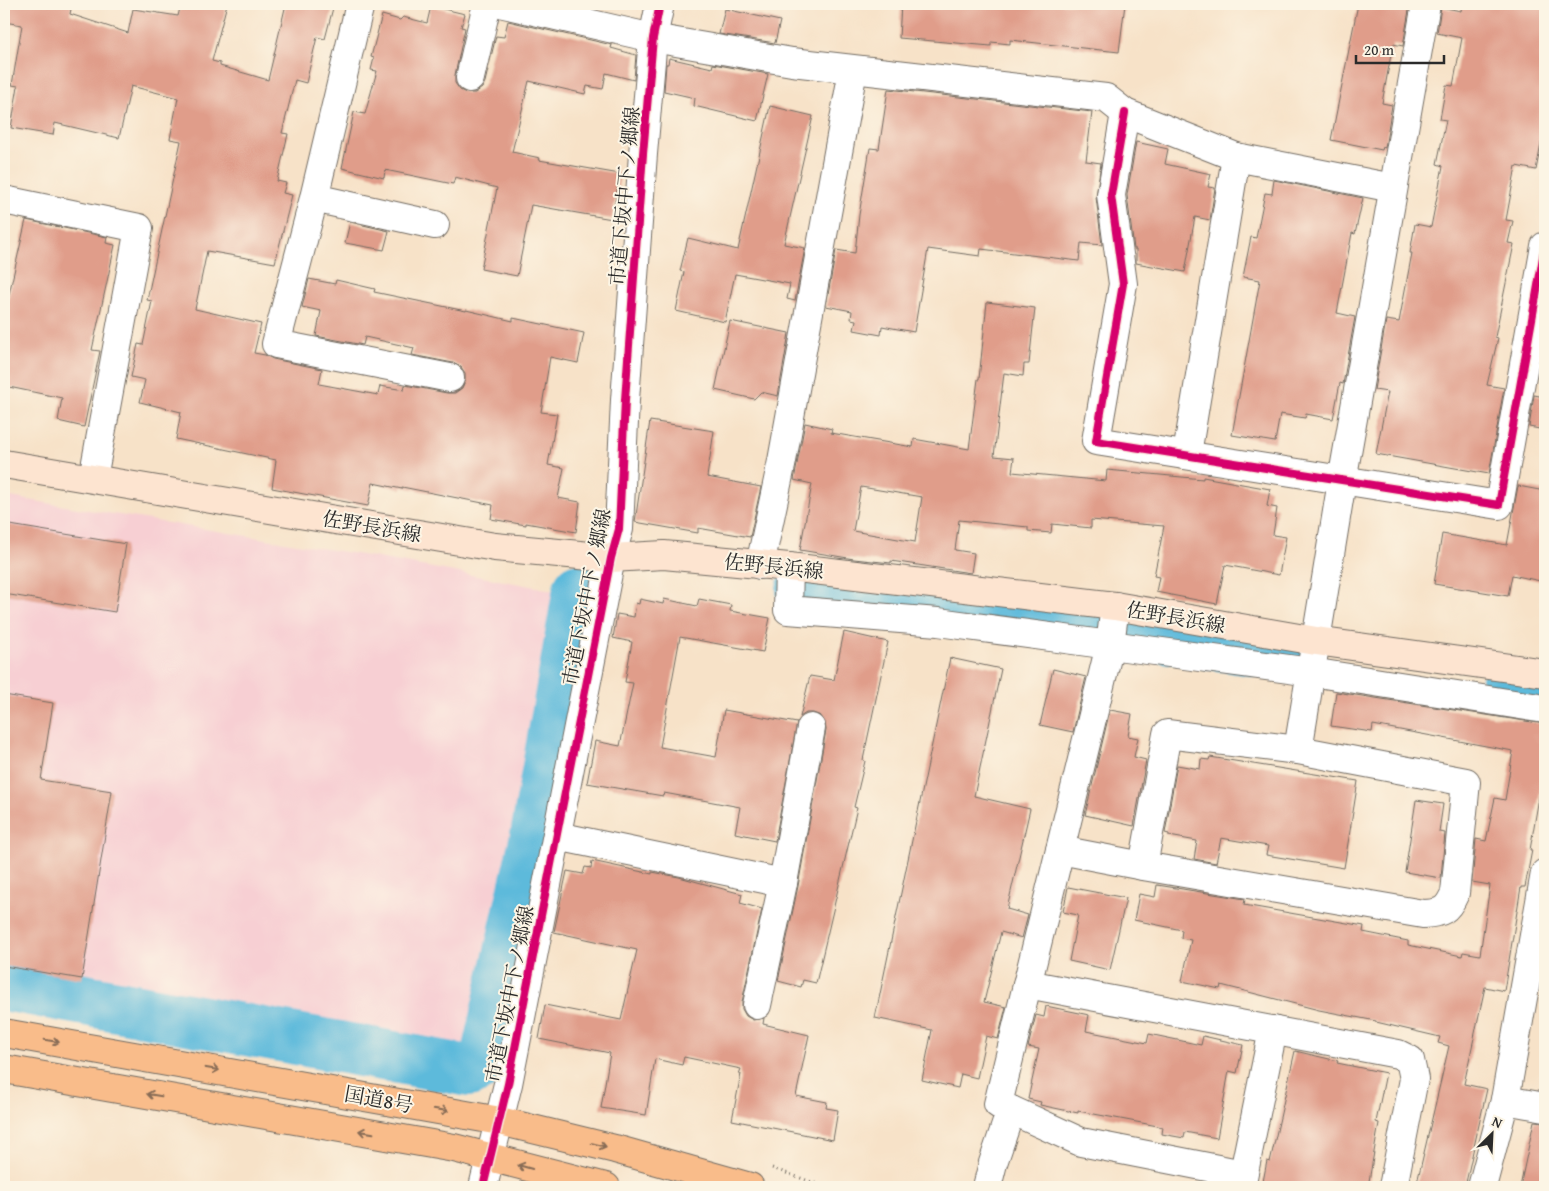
<svg xmlns="http://www.w3.org/2000/svg" width="1549" height="1191" font-family="'Gentium Book Plus','Noto Serif JP',serif">
	<style>
		.built { fill: #f7cfd3 }
		.lines { fill: none; stroke-linecap: round; stroke-linejoin: round }
		.river { stroke: #5dbadb; stroke-width: 52 }
		.building { fill: #e09d8a; fill-rule: evenodd }
		.minor-casing { stroke: #726b62; stroke-width: 30 }
		.tertiary-casing { stroke: #726b62; stroke-width: 30 }
		.secondary-casing { stroke: #726b62; stroke-width: 30 }
		.trunk-casing { stroke: #726b62; stroke-width: 30 }
		.path { stroke: #726b62; stroke-width: 3; stroke-dasharray: 1 4; stroke-linecap: butt }
		.minor { stroke: #fff; stroke-width: 28 }
		.tertiary { stroke: #fff; stroke-width: 28 }
		.secondary { stroke: #fde4d0; stroke-width: 28 }
		.trunk { stroke: #f9bc8a; stroke-width: 28 }
		.cycleway-casing { stroke: #fcf5e5; stroke-width: 11 }
		.cycleway { stroke: #d6006c; stroke-width: 8 }
		.oneway { stroke: #886c56 }
		.labels { text-anchor: middle; dominant-baseline: central; stroke-width: 4; stroke-linejoin: round; paint-order: stroke }
		.street-label { font-size: 20px; fill: #2b2b2b; stroke: #fcf5e5 }
	</style>
	<rect width="100%" height="100%" fill="#fcf5e5"/>
	<filter id="ink" filterUnits="userSpaceOnUse"><feTurbulence type="fractalNoise" baseFrequency=".02" numOctaves="2"/><feDisplacementMap in="SourceGraphic" scale="10" xChannelSelector="R" yChannelSelector="G"/><feConvolveMatrix kernelMatrix="1 2 1 2 8 2 1 2 1" color-interpolation-filters="sRGB"/></filter>
	<filter id="wash" filterUnits="userSpaceOnUse"><feTurbulence type="fractalNoise" baseFrequency=".0096" numOctaves="4" result="noise"/><feDisplacementMap in="SourceGraphic" scale="20" xChannelSelector="R" yChannelSelector="G"/><feGaussianBlur stdDeviation="1.12" result="paint"/><feColorMatrix in="noise" values="0 0 0 0 0 0 0 0 0 0 0 0 0 0 0 0 0 1.4 0 .05"/><feComposite in="paint" operator="in"/></filter>
	<g filter="url(#wash)">
		<rect width="100%" height="100%" fill="#f7e2c8"/>
		<path class="built" d="M4,496L351,553L563,592L539,761L481,1058L465,1063L7,979L4,992Z"/>
		<g class="lines">
			<g class="river">
				<path d="M802,590L1096,627L1280,654"/>
				<path d="M1506,687L1545,693"/>
				<path d="M4,985L469,1071L485,1063L536,836L579,589"/>
			</g>
		</g>
		<g id="blocks">
			<g class="building">
				<path d="M4,4H72L70,14L128,33L133,9L178,16L181,4H227L212,61L220,63V66L268,80L286,4H334L325,39L317,37L306,83L295,80L282,133L288,134L277,181L286,183L283,193L292,195L275,263L207,251L195,309L261,324L254,353L265,355L273,359L322,369L319,384L378,395L380,386L404,390L405,385L447,393H455L462,388L465,381V373L461,367L453,363L412,355L414,348L365,337L363,345L316,336L321,311L302,307L309,279L335,284L336,280L375,289L374,292L466,311V310L513,321V318L584,333L578,363L550,357L541,412L557,414L548,465L564,468L558,498L580,502L576,532L526,523V525L491,519L493,505L402,487V489L373,483L368,506L272,488L276,460L176,439L181,412L140,402L145,380L131,377L138,344L143,345L152,301L147,300L181,141L170,139L178,98L131,86L119,138L55,123L53,135L11,128L18,86L12,85L22,25L4,22Z"/>
				<path d="M901,4H1125L1119,52L1010,40V44L991,42V46L899,38Z"/>
				<path d="M1358,4H1410L1403,46L1393,44L1382,103L1392,105L1385,148L1383,147L1382,150L1331,140Z"/>
				<path d="M1462,4H1528L1545,7V124L1536,170L1516,166L1506,220L1513,221L1508,243L1514,244L1495,337L1498,338L1487,385L1504,388L1489,474L1376,454L1388,392L1374,390L1386,320L1399,322L1412,253H1410L1415,224L1431,227L1443,166L1437,164L1446,120L1440,119L1446,85L1453,86L1462,38L1437,33L1441,7L1461,11Z"/>
				<path d="M431,6L465,14L461,27L465,28L455,75V83L460,90L466,93H475L482,88L485,82L496,36L504,37L508,21L612,45L611,48L636,55L634,80L606,73L603,89L587,86L585,94L529,81L512,152L540,158L539,160L620,174L612,219L531,205L517,276L481,269L497,188L455,177L453,184L385,170L384,178L342,168L354,112L365,114L377,71L371,70L374,58L371,57L382,15L400,20L403,17L427,23Z"/>
				<path d="M725,9L780,21L775,43L719,34Z"/>
				<path d="M669,58L712,68L713,64L768,74L757,121L694,106L695,98L664,91L666,64H668Z"/>
				<path d="M888,89L1092,112L1086,161L1101,163L1096,197L1102,245L1081,243L1079,261L981,249L980,256L928,249L914,332L882,326L881,335L854,330L856,320L851,319L852,311L826,306L836,250L855,253L859,215L870,148L879,149Z"/>
				<path d="M770,106L813,116L784,244L805,248L795,301L787,299L790,284L735,274L725,322L676,311L684,272L680,271L688,238L738,250Z"/>
				<path d="M1136,142L1168,149L1165,164L1211,174L1208,187L1215,188L1210,220L1195,217L1185,272L1136,263V249H1134L1127,195Z"/>
				<path d="M1274,180L1363,198L1355,234L1352,233L1337,313L1355,317L1343,384L1340,383L1333,419L1306,414L1305,418L1280,414L1275,442L1232,435L1260,280L1243,277L1251,237L1256,238L1265,193L1272,194Z"/>
				<path d="M26,220L107,237L106,243L115,245L92,350L100,351L84,427L58,421L62,398L4,386V316Z"/>
				<path d="M350,222L389,231L384,250L345,243Z"/>
				<path d="M987,302L1035,308L1029,364H1024L1023,376L1004,373L994,456L1014,458L1012,472L1106,481L1107,470L1203,479V477L1270,489L1267,506L1277,508L1273,535L1286,537L1279,575L1225,565L1217,604L1156,592L1159,577L1154,576L1164,526L1091,520V528L1052,524L1051,533L1028,531V527L959,520L955,550L974,553L971,573L891,561V563L854,559L800,550L812,484L794,480L805,423L832,429L831,433L913,447L914,439L969,449L978,379H979ZM861,487L922,497L915,542L853,531Z"/>
				<path d="M730,321L789,333L778,396L761,392L754,399L715,390Z"/>
				<path d="M1534,395L1545,397V430L1529,427Z"/>
				<path d="M650,421L714,431L707,477L761,487L750,537L698,528V533L635,522Z"/>
				<path d="M1518,486L1545,491V582L1512,575L1508,596L1434,584L1442,534L1507,545Z"/>
				<path d="M4,524L126,544L115,612L4,594Z"/>
				<path d="M640,599L663,604L664,599L697,606L699,599L731,605L730,611L770,618L763,652L680,637L660,747L716,757L724,710L797,723L775,841L735,833L740,807L664,793L663,796L587,783L595,741L620,746L633,683L625,682L632,642L613,638L617,614L634,617L636,603L639,604Z"/>
				<path d="M844,632L888,642L863,760L865,761L854,807L857,808L816,983L803,980L801,987L778,981L798,886L826,730L825,722L821,716L813,713H806L800,717L810,676L834,680Z"/>
				<path d="M950,658L1001,669L974,796L1030,809L1007,909L1028,915L1022,938L1001,932L984,1002L1006,1007L998,1039L986,1036L977,1078L961,1074L958,1088L922,1080L932,1030L875,1018Z"/>
				<path d="M1053,669L1086,677L1073,732L1040,725Z"/>
				<path d="M1336,692L1545,724V751L1542,774H1543L1530,850H1532L1525,887H1521L1504,991L1485,987L1464,1084L1487,1089L1465,1187H1416L1449,1046L1438,1043L1440,1037L1376,1022V1021L1319,1010L1221,985L1220,989L1182,981L1191,940L1181,938L1182,930L1134,920L1139,894L1155,897L1157,885L1245,899L1244,905L1364,926L1363,932L1408,941V945L1462,956L1463,952L1480,955L1490,885L1472,882L1476,839L1486,841L1495,798L1505,800L1513,751L1373,725L1372,732L1331,726Z"/>
				<path d="M4,695L53,703L41,780L112,791L82,979L4,966Z"/>
				<path d="M1110,710L1132,714L1128,736L1138,738L1134,757L1146,760L1134,826L1085,815Z"/>
				<path d="M1210,757L1358,781L1344,868L1266,855L1268,846L1221,838L1216,863L1194,859L1197,841L1169,836V834L1165,833L1177,765L1200,769L1201,759L1209,760Z"/>
				<path d="M1416,800L1443,804L1439,832L1445,833L1441,878L1405,872Z"/>
				<path d="M592,861L652,874V872L679,877L742,894L740,903L762,909L742,1002V1009L746,1016L753,1020L764,1018L763,1024L809,1035L796,1096L827,1102L826,1108L838,1110L833,1140L732,1120L741,1074H739L741,1069L684,1057L682,1065L655,1059L646,1115L601,1108L610,1053L539,1039L545,1005L621,1020L637,950L554,932L567,871L583,874L585,867L591,868Z"/>
				<path d="M1068,887L1126,898L1110,970L1069,961L1078,915L1063,912Z"/>
				<path d="M1046,1006L1089,1015L1086,1031L1147,1043L1149,1034L1201,1045L1203,1036L1243,1045L1237,1073L1229,1071L1217,1138L1185,1132L1184,1138L1162,1134L1163,1127L1078,1111V1113L1040,1105L1041,1102L1028,1099L1039,1049L1028,1047L1036,1015L1044,1017Z"/>
				<path d="M1295,1051L1338,1061L1337,1063L1386,1073L1376,1122L1379,1123L1368,1187H1262L1267,1161L1270,1162Z"/>
				<path d="M1534,1121L1545,1122V1187H1520Z"/>
			</g>
		</g>
	</g>
	<g filter="url(#ink)">
		<use href="#blocks" fill-opacity="0" stroke="#726b62" stroke-width="1"/>
		<g class="lines">
			<g class="minor-casing">
				<g id="minor">
					<path d="M360,4L314,198L276,344L450,378"/>
					<path d="M504,4L653,38L792,62L1106,98L1125,113L1236,157L1393,188"/>
					<path d="M470,78L487,4"/>
					<path d="M1125,113L1111,195L1123,284L1096,441L1499,505L1545,246"/>
					<path d="M314,198L435,225"/>
					<path d="M4,200L139,228L93,478"/>
					<path d="M1187,454L1236,157"/>
					<path d="M760,565L782,461L853,70"/>
					<path d="M789,567L788,610L938,622L1110,645L1311,672L1545,709"/>
					<path d="M1115,606L1110,645L998,1104L1081,1142L1243,1174"/>
					<path d="M1167,734L1298,750L1466,782L1455,893C1447,911 1442,913 1423,914L1143,866Z"/>
					<path d="M1298,750L1342,481L1426,4"/>
					<path d="M557,836L783,883"/>
					<path d="M1060,850L1143,866"/>
					<path d="M1027,984L1398,1054L1410,1060L1414,1079L1393,1187"/>
					<path d="M757,1005L783,883L811,728"/>
					<path d="M1505,1100L1545,1107"/>
					<path d="M987,1187L993,1163L1011,1110"/>
					<path d="M1241,1187L1273,1030"/>
					<path d="M1482,1187L1505,1100L1545,873"/>
				</g>
			</g>
			<g class="tertiary-casing">
				<path id="tertiary" d="M483,1187L508,1084L611,558L619,529L625,400L643,154L653,38L660,4"/>
			</g>
			<g class="secondary-casing">
				<path id="secondary" d="M4,464L495,547L611,558L664,555L789,567L1115,606L1316,641L1545,673"/>
			</g>
			<g class="trunk-casing">
				<g id="trunk">
					<path d="M4,1033L500,1121L615,1149L750,1187"/>
					<path d="M4,1069L454,1148L606,1187"/>
				</g>
			</g>
			<path class="path" d="M772,1168L826,1187"/>
			<use href="#minor" class="minor"/>
			<use href="#tertiary" class="tertiary"/>
			<use href="#secondary" class="secondary"/>
			<use href="#trunk" class="trunk"/>
			<g class="cycleway-casing">
				<g id="cycleway">
					<path d="M1125,113L1111,195L1123,284L1096,441L1499,505L1545,246"/>
					<path d="M483,1187L508,1084L611,558L619,529L625,400L643,154L653,38L660,4"/>
				</g>
			</g>
			<use href="#cycleway" class="cycleway"/>
		</g>
		<defs><path id="oneway-shaft" d="M-6 0H5M1.5-3L5.5 0L1.5 3" fill="none" stroke-width="1.6" stroke-linecap="round" stroke-linejoin="round" transform="scale(1.25)"/></defs>
		<g class="oneway">
			<use href="#oneway-shaft" transform="translate(52 1041) rotate(10)"/>
			<use href="#oneway-shaft" transform="translate(212 1069) rotate(10)"/>
			<use href="#oneway-shaft" transform="translate(154 1095) rotate(-170)"/>
			<use href="#oneway-shaft" transform="translate(441 1110) rotate(10)"/>
			<use href="#oneway-shaft" transform="translate(366 1132) rotate(-170)"/>
			<use href="#oneway-shaft" transform="translate(599 1145) rotate(14)"/>
			<use href="#oneway-shaft" transform="translate(525 1167) rotate(-164)"/>
		</g>
	</g>
	<g class="labels">
		<g class="street-label">
			<text transform="translate(624 196) rotate(-85)">市道下坂中下ノ郷線</text>
			<text transform="translate(372 526) rotate(10)">佐野長浜線</text>
			<text transform="translate(774 566) rotate(6)">佐野長浜線</text>
			<text transform="translate(586 597) rotate(-79)">市道下坂中下ノ郷線</text>
			<text transform="translate(1176 617) rotate(10)">佐野長浜線</text>
			<text transform="translate(509 994) rotate(-79)">市道下坂中下ノ郷線</text>
			<text transform="translate(379 1099) rotate(10)">国道8号</text>
		</g>
	</g>
	<rect width="1549" height="1191" fill="none" stroke="#fcf5e5" stroke-width="20"/>
	<g transform="translate(1492 1134) rotate(24)" stroke="#fcf5e5" stroke-width="4" paint-order="stroke">
	<path d="M0-4L9 19L0 12L-9 19Z" fill="#2b2b2b"/>
	<text y="-8" font-size="14" font-weight="bold" text-anchor="middle" fill="#2b2b2b">N</text>
	</g>
	<path d="M1356 55v8h88v-8" fill="none" stroke="#2b2b2b" stroke-width="2.5"/>
	<text x="1364" y="55" font-size="15" fill="#2b2b2b" stroke="#fcf5e5" stroke-width="4" paint-order="stroke">20 m</text>
</svg>
